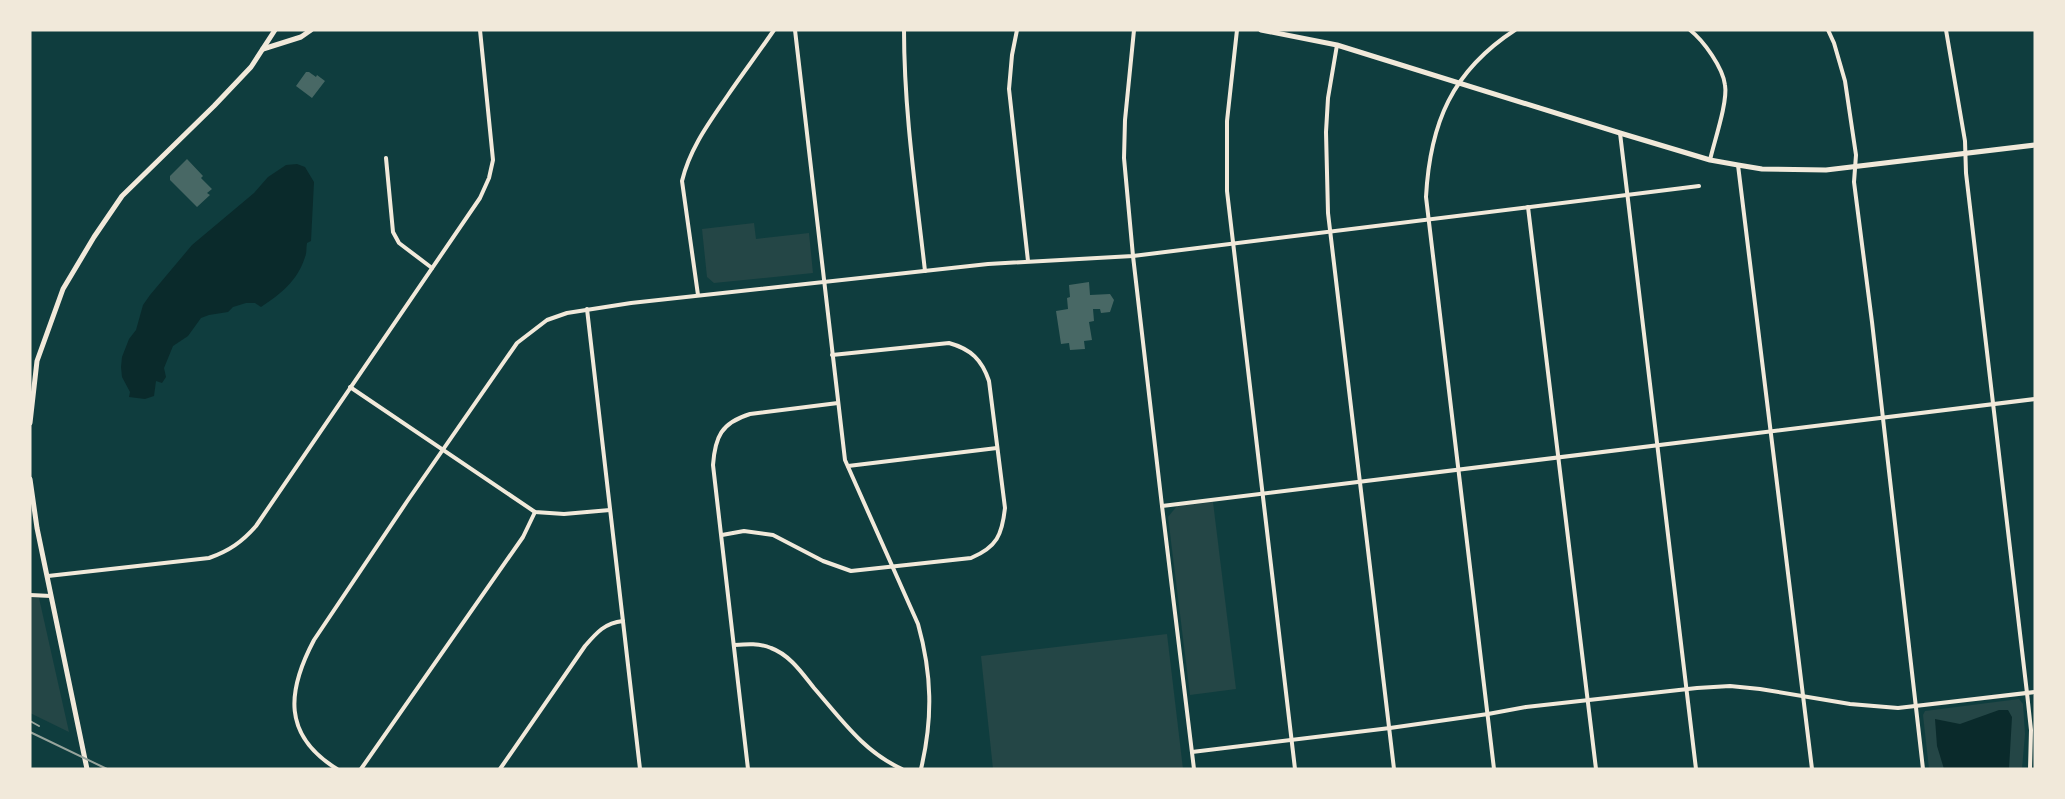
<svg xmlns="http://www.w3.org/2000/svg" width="2065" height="799" font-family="'Playfair Display',serif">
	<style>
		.green { fill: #244646 }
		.water { fill: #0a2a2b }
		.building { fill: #486865 }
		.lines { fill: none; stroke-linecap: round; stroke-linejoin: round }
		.minor { stroke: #f1e9da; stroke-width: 4 }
		.secondary { stroke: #f1e9da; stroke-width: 5 }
		.rail { stroke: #97a49c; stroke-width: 2 }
	</style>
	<rect width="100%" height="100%" fill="#0f3d3e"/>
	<g class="green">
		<path d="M754,223L756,239L809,233L813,273L714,283L707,277L702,229Z"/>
		<path d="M1213,502L1236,689L1190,695L1168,517L1177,506Z"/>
		<path d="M30,597L39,598L69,732L30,713Z"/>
		<path d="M1167,634L1183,769H993L981,656Z"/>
		<path d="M2019,699L2023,704L2025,734L2022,769H1929L1923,715L1925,711Z"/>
	</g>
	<g class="water">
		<path d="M297,164L305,167L314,182L311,241L307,243C306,248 307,253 305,257C298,280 281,294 261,307L255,303H246L233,307L228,312L209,315L201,318L188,336L173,346L164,368L166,377L162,383L156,381L154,396L145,399L129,397L130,392L122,377L121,367L122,357L129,339L136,330L143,305L150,295L192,245L254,193L268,177L286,165Z"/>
		<path d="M1999,710H2008L2012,717L2009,769H1944L1937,746L1935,719L1960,724Z"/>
	</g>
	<g class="building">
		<path d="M306,72H309L316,77L317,75L325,81L312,98L296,86Z"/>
		<path d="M187,159L203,176L201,178L212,189L207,193L210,195L197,207L170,180V176Z"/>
		<path d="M1089,282L1090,295L1110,294L1114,300L1110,312L1101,313L1100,309H1093L1094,321L1089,322L1092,340L1084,341L1085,349L1070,350L1069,343L1061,344L1056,311L1068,309L1067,298L1070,297L1069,285Z"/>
	</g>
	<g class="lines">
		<g class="minor">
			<path d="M795,30L845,460L918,624C932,674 933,718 921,769"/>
			<path d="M904,30C904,111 916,191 925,271"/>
			<path d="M1017,30L1012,55L1009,89L1028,261"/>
			<path d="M1134,30L1125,120L1124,158L1133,256L1162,506L1194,769"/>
			<path d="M1237,30L1227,121V191L1295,769"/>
			<path d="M1690,30C1704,41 1723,68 1725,85C1728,102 1714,142 1710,160"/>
			<path d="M1828,30L1834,43L1845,81L1856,155L1854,182L1872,322L1923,769"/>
			<path d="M1946,30L1965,141L1966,173L2027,693L2031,730L2030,769"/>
			<path d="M1337,45L1328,98L1326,132L1328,213L1394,769"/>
			<path d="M1620,133L1696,769"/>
			<path d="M386,158L393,232L399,243L432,268"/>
			<path d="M1738,165L1812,769"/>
			<path d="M1528,207L1596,769"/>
			<path d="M698,295L682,181C690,148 709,123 728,95C743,73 759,52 774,30"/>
			<path d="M587,309L640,769"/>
			<path d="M350,387L535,512L564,514L610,510"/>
			<path d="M848,466L997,448"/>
			<path d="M1162,506L2035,399"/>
			<path d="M722,535L744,531L773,535L823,561L851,571L971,558C997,547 1002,535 1005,508L989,381C982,360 971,349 949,343L832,355"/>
			<path d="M48,576L209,558C229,551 242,542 256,526L480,198L489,178L493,160L480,30"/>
			<path d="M30,595L51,596"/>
			<path d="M734,645C747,644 759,643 771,648C790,655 802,673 814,688C841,719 864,752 902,769"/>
			<path d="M1192,752L1390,728L1488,714L1526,707L1697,688L1730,686L1760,689L1850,704L1898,708L2035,692"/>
			<path d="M337,769C282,735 287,691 314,640L408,500L517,343L547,320L567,313L631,303L988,264L1133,256L1699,186"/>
			<path d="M361,769L523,537L535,512"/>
			<path d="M500,769L585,646C597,632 605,623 623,621"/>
			<path d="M748,769L713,465C715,437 721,423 750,414L838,403"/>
			<path d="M1494,769L1426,197C1430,123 1452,71 1515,30"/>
		</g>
		<g class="secondary">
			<path d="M1261,30L1337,45L1620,133L1710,160L1738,165L1762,169L1826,170L2035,145"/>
			<path d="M263,49L301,37L311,30"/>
			<path d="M30,423L37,361L63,289L94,237L122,196L214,106L251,67L275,30"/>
			<path d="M30,479L37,528L87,769"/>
		</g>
		<g class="rail">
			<path d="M30,721L39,726"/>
			<path d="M30,732L107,769"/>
		</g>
	</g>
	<rect width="2065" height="799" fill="none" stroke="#f1e9da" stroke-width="63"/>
</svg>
